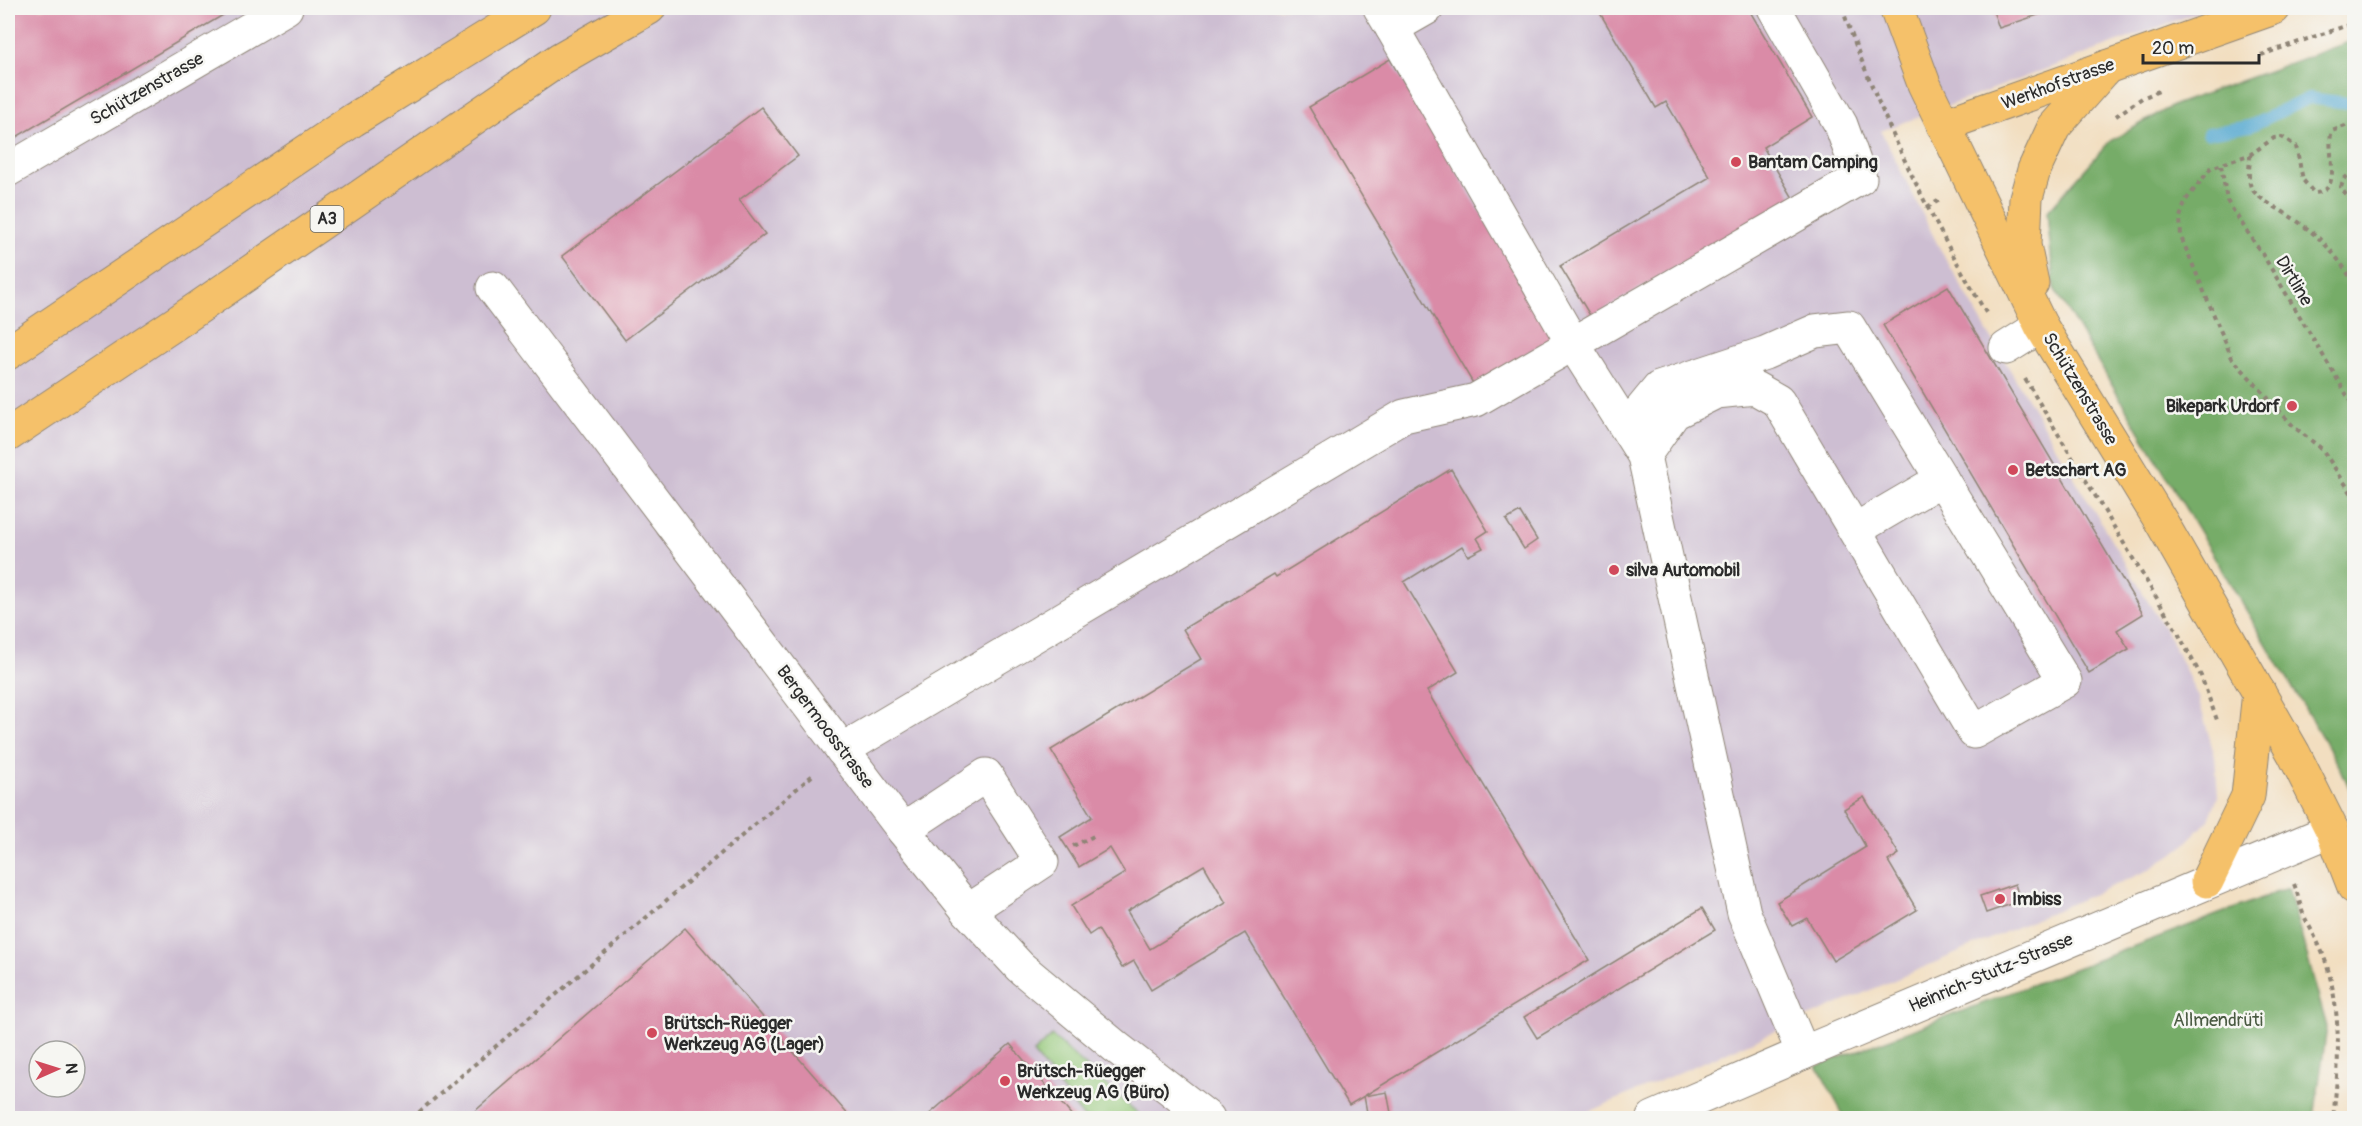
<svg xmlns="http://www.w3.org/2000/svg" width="2362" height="1126" font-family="Pangolin,sans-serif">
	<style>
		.industrial { fill: #cdbed2; fill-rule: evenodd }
		.green { fill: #93c777; stroke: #5f7951; stroke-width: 1.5 }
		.forest { fill: #76ac68; stroke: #506c4a; stroke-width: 1.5 }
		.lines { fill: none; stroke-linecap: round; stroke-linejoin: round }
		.stream { stroke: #55a8d0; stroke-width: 12 }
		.building { fill: #da8ba7; fill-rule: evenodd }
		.minor-casing { stroke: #8e8476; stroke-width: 35 }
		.major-casing { stroke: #8e8476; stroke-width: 35 }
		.highway-casing { stroke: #8e8476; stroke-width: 35 }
		.path { stroke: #8e8476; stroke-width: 4; stroke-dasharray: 4.5 4.5; stroke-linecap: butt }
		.minor { stroke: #fff; stroke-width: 33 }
		.major { stroke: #f5c16b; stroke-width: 33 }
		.highway { stroke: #f5c16b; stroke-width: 33 }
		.poi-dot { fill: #d1495b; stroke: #f6f6f2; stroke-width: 2 }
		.labels { text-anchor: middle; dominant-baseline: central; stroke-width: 5; stroke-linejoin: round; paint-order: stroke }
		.shield { fill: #f6f6f2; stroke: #686867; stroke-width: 1.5 }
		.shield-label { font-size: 16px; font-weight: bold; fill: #2b2b2b }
		.street-label { font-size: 18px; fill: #2b2b2b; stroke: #f6f6f2 }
		.poi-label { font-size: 18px; font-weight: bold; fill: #2b2b2b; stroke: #f6f6f2; text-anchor: start }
		.park-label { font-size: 18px; fill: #4a5a42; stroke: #f6f6f2 }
	</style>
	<rect width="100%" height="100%" fill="#f6f6f2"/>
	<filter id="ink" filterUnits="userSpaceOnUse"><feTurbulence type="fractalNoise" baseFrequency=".0167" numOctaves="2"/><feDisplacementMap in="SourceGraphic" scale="12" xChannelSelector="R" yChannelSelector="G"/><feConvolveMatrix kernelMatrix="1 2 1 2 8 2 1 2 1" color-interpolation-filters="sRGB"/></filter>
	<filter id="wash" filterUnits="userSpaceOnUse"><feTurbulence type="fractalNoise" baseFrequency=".008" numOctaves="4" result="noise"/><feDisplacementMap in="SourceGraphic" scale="24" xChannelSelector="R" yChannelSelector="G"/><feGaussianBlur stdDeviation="1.35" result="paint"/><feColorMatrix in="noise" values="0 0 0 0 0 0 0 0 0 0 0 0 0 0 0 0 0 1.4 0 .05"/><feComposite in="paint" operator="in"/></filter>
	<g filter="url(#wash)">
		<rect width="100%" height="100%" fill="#f2dec0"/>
		<path class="industrial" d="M8,8H2209L1881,131L1938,245L1987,331L2171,640L2198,697L2215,757L2218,796L2209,820L2181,848L2147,871L1574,1118H8ZM39,1051H75V1087H39Z"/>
		<path class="green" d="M1052,1036L1143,1118H1084L1033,1053Z"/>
		<g class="forest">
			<path d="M2354,40V799L2341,769L2054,288L2047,212L2110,141L2174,105Z"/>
			<path d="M2288,888L2327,1027L2314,1118H1845L1817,1066Z"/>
		</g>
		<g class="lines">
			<path class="stream" d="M2208,133L2250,126L2309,98L2354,104"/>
		</g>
		<g id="blocks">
			<g class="building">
				<path d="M8,8H235L8,142Z"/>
				<path d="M1597,8H1748L1812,117L1763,147L1793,198L1591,317L1560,266L1710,177L1666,102L1656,108Z"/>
				<path d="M1992,8H2059L1999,28Z"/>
				<path d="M1390,59L1554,337L1474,385L1309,107Z"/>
				<path d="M761,107L798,156L739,200L765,234L625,340L562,256Z"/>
				<path d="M1948,286L2143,614L2117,630L2129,649L2089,673L1883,325Z"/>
				<path d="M1451,469L1488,531L1477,538L1483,548L1468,556L1462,546L1404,582L1458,672L1427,691L1589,960L1364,1096L1387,1092L1392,1118H1368L1364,1096L1349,1105L1245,933L1151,990L1134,961L1122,968L1098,929L1089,935L1071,906L1125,873L1110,848L1079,867L1060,837L1092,817L1051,750L1201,659L1183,629L1274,574L1276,577ZM1204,865L1226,903L1150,949L1127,911Z"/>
				<path d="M1520,512L1537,540L1524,549L1506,520Z"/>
				<path d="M1864,797L1899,854L1888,861L1917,910L1833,961L1807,918L1792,926L1777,902L1866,847L1844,809Z"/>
				<path d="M2015,884L2020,901L1986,913L1980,896Z"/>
				<path d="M1702,908L1715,930L1537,1038L1524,1017Z"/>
				<path d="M685,928L851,1118H467L664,947Z"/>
				<path d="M1010,1044L1074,1118H925Z"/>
			</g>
		</g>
	</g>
	<g filter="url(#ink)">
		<use href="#blocks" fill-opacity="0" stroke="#8e8476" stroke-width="1.5"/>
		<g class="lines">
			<g class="minor-casing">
				<g id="minor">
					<path d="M1380,8L1392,28L1427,8"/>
					<path d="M1392,28L1573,344L1644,456L1744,913L1803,1053"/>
					<path d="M8,170L286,8"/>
					<path d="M493,288L903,830L968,911L1020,967L1116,1047L1208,1118"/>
					<path d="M1849,327L2065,681L1974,732L1778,401L1755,388L1716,392L1674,413L1644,456L1636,416L1659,388L1765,353L1815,331Z"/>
					<path d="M2006,348L2041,326"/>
					<path d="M1855,530L1942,479"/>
					<path d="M842,750L1404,416L1476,400L1860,178L1841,125L1774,8"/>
					<path d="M903,830L986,775L1042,862L968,911"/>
					<path d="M1653,1118L1803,1053L2332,830"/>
				</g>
			</g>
			<g class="major-casing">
				<g id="major">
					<path d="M1896,8L1924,84L2041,326L2162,523L2294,754L2332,830L2354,887"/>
					<path d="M1943,125L2274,8"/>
					<path d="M2032,283L2024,245L2026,198L2034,170L2054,127L2107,67"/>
					<path d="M2207,881L2248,796L2259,692"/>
				</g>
			</g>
			<g class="highway-casing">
				<g id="highway">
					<path d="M8,353L353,120L534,8"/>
					<path d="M8,435L179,321L560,59L649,8"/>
				</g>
			</g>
			<g class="path">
				<path d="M1842,8C1880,115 1929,218 1988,316"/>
				<path d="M2261,55L2354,23"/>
				<path d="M2116,116L2142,98L2161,90"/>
				<path d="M2354,128L2348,125L2332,131C2325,149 2345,192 2314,193L2303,180L2296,146L2282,137L2274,138L2251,154L2211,168L2186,200L2180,217L2181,237L2232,358L2294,427L2322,449L2354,497"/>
				<path d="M2250,155C2250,165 2247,177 2251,187C2255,196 2271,205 2280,210C2316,232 2332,248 2354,283"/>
				<path d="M2221,165L2227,201L2266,260L2354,407"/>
				<path d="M2354,170L2344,179L2341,187L2346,195L2354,201"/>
				<path d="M1927,207L1940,200"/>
				<path d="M2025,379L2179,635L2201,676L2217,720"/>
				<path d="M1073,846L1096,835"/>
				<path d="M2294,884C2299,896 2300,909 2306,920C2314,935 2322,949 2327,966C2342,1016 2339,1068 2333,1118"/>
				<path d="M412,1118L814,774"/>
			</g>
			<use href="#minor" class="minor"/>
			<use href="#major" class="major"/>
			<use href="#highway" class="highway"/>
		</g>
	</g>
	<g class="poi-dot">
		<circle cx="1736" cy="162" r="6"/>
		<circle cx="2292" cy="406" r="6"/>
		<circle cx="2013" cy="470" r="6"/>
		<circle cx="1614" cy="570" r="6"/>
		<circle cx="2000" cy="899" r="6"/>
		<circle cx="652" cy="1033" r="6"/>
		<circle cx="1005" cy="1081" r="6"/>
	</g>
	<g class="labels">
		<rect class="shield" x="310.5" y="206" width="33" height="26" rx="4.5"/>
		<g class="shield-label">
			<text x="327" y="219">A3</text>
		</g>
		<g class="street-label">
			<text transform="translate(2058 84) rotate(-20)">Werkhofstrasse</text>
			<text transform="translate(147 89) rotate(-30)">Schützenstrasse</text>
			<text transform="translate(2294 281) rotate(59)">Dirtline</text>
			<text transform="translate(2080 389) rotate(59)">Schützenstrasse</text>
			<text transform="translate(825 727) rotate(53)">Bergermoosstrasse</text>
			<text transform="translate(1991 973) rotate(-23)">Heinrich-Stutz-Strasse</text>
		</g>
		<g class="poi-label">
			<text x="1748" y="162">Bantam Camping</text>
			<text x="2280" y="406" text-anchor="end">Bikepark Urdorf</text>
			<text x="2025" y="470">Betschart AG</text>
			<text x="1626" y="570">silva Automobil</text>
			<text x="2012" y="899">Imbiss</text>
			<text x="664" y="1023">Brütsch-Rüegger<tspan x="664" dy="21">Werkzeug AG (Lager)</tspan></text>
			<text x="1017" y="1071">Brütsch-Rüegger<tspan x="1017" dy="21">Werkzeug AG (Büro)</tspan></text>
		</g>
		<g class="park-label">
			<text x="2218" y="1020">Allmendrüti</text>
		</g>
	</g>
	<rect width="2362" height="1126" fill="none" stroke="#f6f6f2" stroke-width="30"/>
	<g transform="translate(57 1069) rotate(87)"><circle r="28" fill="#f6f6f2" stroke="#a5a5a2" stroke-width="1.5"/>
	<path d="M0-4.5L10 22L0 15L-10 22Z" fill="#d1495b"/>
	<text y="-9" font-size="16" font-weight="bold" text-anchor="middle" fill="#2b2b2b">N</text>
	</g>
	<path d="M2143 54v9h116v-9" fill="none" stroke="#2b2b2b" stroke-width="3"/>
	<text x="2152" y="54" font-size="18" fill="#2b2b2b" stroke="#f6f6f2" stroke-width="4.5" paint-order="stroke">20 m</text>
</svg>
